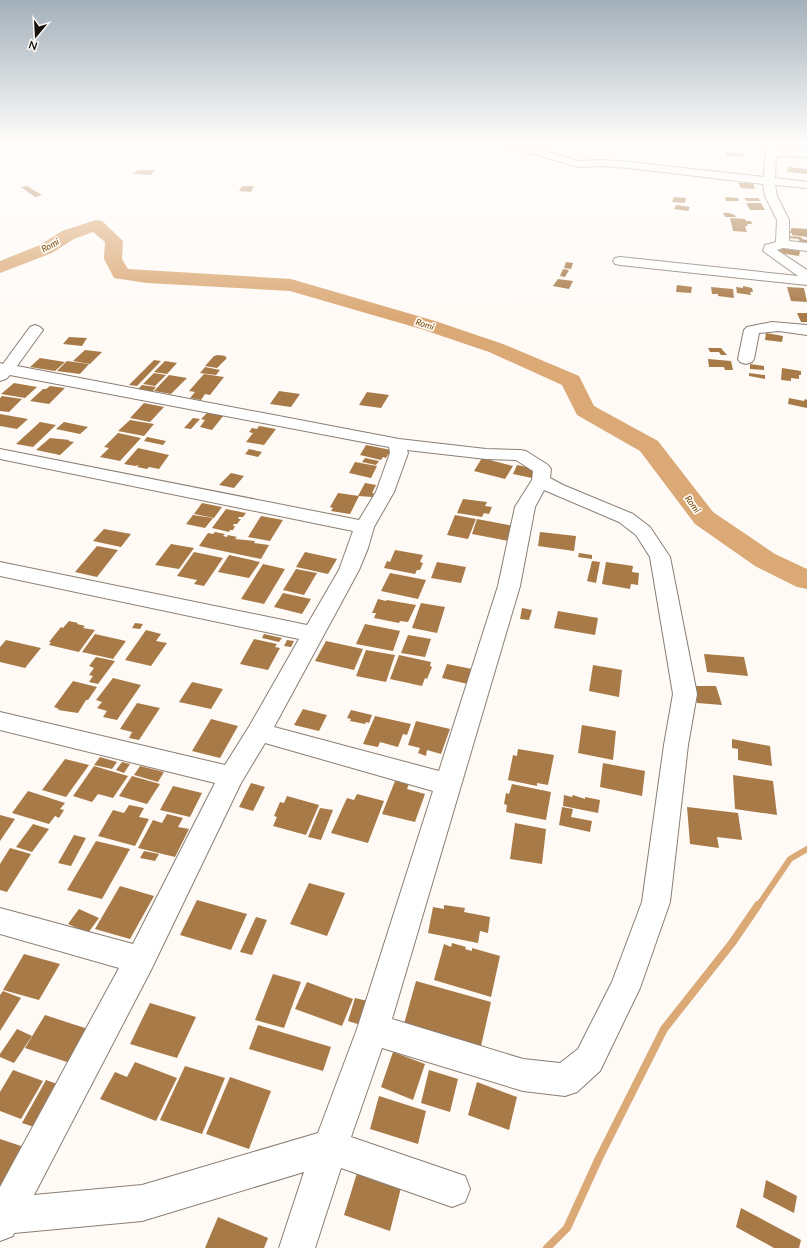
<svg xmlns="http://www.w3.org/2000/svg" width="807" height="1248" font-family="Lato,sans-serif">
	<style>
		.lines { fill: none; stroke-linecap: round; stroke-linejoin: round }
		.stream-far1 { stroke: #dba976; stroke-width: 6 }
		.stream { stroke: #dba976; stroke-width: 8 }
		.river { fill: #dba976; fill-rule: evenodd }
		.building { fill: #a87a47 }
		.minor-casing { stroke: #897e74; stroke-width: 2 }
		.minor { fill: #fff; fill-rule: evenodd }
		.labels { text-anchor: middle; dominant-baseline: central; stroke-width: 3.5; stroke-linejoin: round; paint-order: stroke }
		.far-water-label { font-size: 9px; font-style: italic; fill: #744603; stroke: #fffaf6 }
	</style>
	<rect width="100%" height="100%" fill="#fffaf6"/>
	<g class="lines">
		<path class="stream-far1" d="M758,906L790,859L807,849"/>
		<path class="stream" d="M547,1248L567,1228L599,1158L664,1029L732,943L758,905"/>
		<path class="river" d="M96,220L102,221L123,241L122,259L128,269L291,279L435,321L503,344L579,376L594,406L658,441L713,512L775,554L807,569V589L797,587L755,566L695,524L640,451L577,415L562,385L489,352L421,329L290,291L147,283L114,278L104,259L105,242L93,232L74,239L52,253L0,273V261L40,245L62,231Z"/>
	</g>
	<g class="building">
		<path d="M726,152L743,153L744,156H727Z"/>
		<path d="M788,167L807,169V174L787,172Z"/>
		<path d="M138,170H155L151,175L133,174Z"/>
		<path d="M738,183H753L755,189L741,188Z"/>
		<path d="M27,186L42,195L35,197L21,187Z"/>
		<path d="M242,186H254L251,192L239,191Z"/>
		<path d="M674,197L686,198L685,203L672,202Z"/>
		<path d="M725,197L738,198L739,201H726Z"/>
		<path d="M744,198H758L761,201H747Z"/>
		<path d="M746,203H761L765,210H750Z"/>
		<path d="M676,205L690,207L688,211L674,209Z"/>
		<path d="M723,213H729L735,215L736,217H725Z"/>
		<path d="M730,218L745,219L746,221H751L752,224H747L748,226H745L747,232L733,231Z"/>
		<path d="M791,228L807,229V237L792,235V233H788V231H791Z"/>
		<path d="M789,236L801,237L802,239L807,240V246L800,245L799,239L789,238Z"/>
		<path d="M780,248L800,251L799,256L779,253Z"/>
		<path d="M566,262L573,263L571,269L564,268Z"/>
		<path d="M563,269L569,270L565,277L560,276Z"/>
		<path d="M558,279L573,281L569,289L553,286Z"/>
		<path d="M677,285L692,287L691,293L676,292Z"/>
		<path d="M743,286L752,288L753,292H750L751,295L737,293L736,287L743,288Z"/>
		<path d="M711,287L733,289L734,298L718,296V294H712Z"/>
		<path d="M787,287L804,288L807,302L791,301Z"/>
		<path d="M797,313H807V322H801Z"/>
		<path d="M766,333L783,336L782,342L765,340Z"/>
		<path d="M69,337L87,338L82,346L63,344Z"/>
		<path d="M708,348H721L727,355H721L719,352H710Z"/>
		<path d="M85,350L102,352L90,364L73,361Z"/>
		<path d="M218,355L226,356L225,357L227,358L217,368L205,366L214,356Z"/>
		<path d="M40,358L65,362L55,371L30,367Z"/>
		<path d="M708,359L731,361L733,370H725L724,367H709Z"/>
		<path d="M154,360L161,361L137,386L129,385Z"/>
		<path d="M67,361L89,364L80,374L57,371Z"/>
		<path d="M165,361L177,363L167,374L154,372Z"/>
		<path d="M750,364L764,366V370L750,369Z"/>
		<path d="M205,367L220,370L216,375L200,373Z"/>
		<path d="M782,368L801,371V375H799V379L791,378V381L781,380Z"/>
		<path d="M154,373L166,375L155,386L143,384Z"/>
		<path d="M749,373L765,375V379L749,376Z"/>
		<path d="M204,374L224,377L210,395L205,394L201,400L190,398L195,392L189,391Z"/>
		<path d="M169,375L187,378L171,394L154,391Z"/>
		<path d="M14,383L37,387L25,398L1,394Z"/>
		<path d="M142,385L156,387L152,392L138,389Z"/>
		<path d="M50,386L65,388L49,404L30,401L43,389H46Z"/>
		<path d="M279,391L300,394L291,407L270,404Z"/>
		<path d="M367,392L389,395L381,408L359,405Z"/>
		<path d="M2,396L22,399L9,412L0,411V398Z"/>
		<path d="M789,398L804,401L805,399L807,400V408L788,404Z"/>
		<path d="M144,403L164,407L150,422L130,418Z"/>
		<path d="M208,412L224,415L212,430L200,427L205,420L201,419Z"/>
		<path d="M0,414L28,419L17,429L0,426Z"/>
		<path d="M193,418L200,419L191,429L184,428Z"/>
		<path d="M130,420L154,424L144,436L118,431Z"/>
		<path d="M40,422L56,425L33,447L16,444Z"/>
		<path d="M64,422L88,427L80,434L56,429Z"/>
		<path d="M259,426L276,429L264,445L246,442L253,433L249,432L252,428L257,429Z"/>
		<path d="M118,433L141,438L120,461L100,457L109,448L104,447Z"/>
		<path d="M147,437L166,441L163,445L144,441Z"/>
		<path d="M50,438L70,440L68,441L74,442L60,455L36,450Z"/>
		<path d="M366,445L391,450L386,458L383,457L381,460L360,455Z"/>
		<path d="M138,448L169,455L159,469L149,467L147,469L137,467L139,465L135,466L124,464Z"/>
		<path d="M249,449L262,452L258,457L245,454Z"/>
		<path d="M365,458L379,461L376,465L362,462Z"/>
		<path d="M482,458L513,466L505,479L474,471Z"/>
		<path d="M355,462L377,466L371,478L349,473Z"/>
		<path d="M517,465L536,469L532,478L513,474Z"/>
		<path d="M231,473L244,476L234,488L219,485Z"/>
		<path d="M365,483L376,485L372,493H374L372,497L358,496Z"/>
		<path d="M338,493L359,496L350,514L331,511L333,508L330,507Z"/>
		<path d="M463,499L487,502L485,506L492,507L489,514L484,513L482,517L457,513Z"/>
		<path d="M202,503L222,507L214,518L194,514Z"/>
		<path d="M226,509L246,513L243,517H239L238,519H241L237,524H234L233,526H235L233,530H230L229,532L212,528Z"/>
		<path d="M193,515L213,518L205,528L186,524Z"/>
		<path d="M455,515L476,519L468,539L447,535Z"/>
		<path d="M261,516L283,520L270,541L248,537Z"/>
		<path d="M477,519L519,527L514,542L472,534Z"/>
		<path d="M104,529L131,534L121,547L93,541Z"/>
		<path d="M215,532L225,534L223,536L227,537L228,535L237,537L235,539L255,541L254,543L269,545L261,559L199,546L208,533L213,534Z"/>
		<path d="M540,532L576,536L574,551L538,546Z"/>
		<path d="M171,544L194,548L179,569L155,565Z"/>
		<path d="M97,546L118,550L97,577L75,572Z"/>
		<path d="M395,550L423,555L420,562L423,563L420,570H417L415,574L384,568L387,561L390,562Z"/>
		<path d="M194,552L223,558L204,586L194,584L197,580L177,576Z"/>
		<path d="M305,552L337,559L328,574L296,567Z"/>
		<path d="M579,553L592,555V559L578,557Z"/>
		<path d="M229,555L260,562L249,578L218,572Z"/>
		<path d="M592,561L600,562L596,583L587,581Z"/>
		<path d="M437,562L466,567L461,583L431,578Z"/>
		<path d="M606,562L633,566L632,572L639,573L638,585L631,584L630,589L602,584Z"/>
		<path d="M263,564L285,569L264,604L241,599Z"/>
		<path d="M296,569L317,573L304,595L283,590Z"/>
		<path d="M390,573L426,580L418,599L381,591Z"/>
		<path d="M283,593L311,599L302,614L274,607Z"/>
		<path d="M378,599L386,601L387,600L416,605L408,622L400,621L399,623L374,618L376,613H372Z"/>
		<path d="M421,603L445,607L437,633L412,628Z"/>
		<path d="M522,608L532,610L529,620L520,619Z"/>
		<path d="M558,611L598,618L595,635L554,628Z"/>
		<path d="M69,621L78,623L77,624L85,626L83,628L95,630L79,652L49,645L51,642H49L61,627L63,628Z"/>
		<path d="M135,623L143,624L140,629L132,628Z"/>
		<path d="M365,624L400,631L393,651L356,644Z"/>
		<path d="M146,630L161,634L156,641L167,643L151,666L125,660Z"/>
		<path d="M95,634L126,641L113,659L82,652Z"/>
		<path d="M264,634L282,638L279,642L262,638Z"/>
		<path d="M408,635L431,639L425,657L401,653Z"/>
		<path d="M254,639L277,644L275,647L280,648L268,670L240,664Z"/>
		<path d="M6,640L41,648L25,668L0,662V647Z"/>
		<path d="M287,640L294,641L291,647L284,646Z"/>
		<path d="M326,641L363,649L354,670L315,661Z"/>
		<path d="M366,650L395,655L386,682L356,676Z"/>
		<path d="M704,654L744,657L748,676L707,672Z"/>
		<path d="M399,655L431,662L430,666L432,667L427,679L425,678L422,686L390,679Z"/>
		<path d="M96,657L115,661L98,684L89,682L93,676L89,675L94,668L89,666Z"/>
		<path d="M447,664L477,670L472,685L442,678Z"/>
		<path d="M593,665L622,670L619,697L589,691Z"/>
		<path d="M113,678L141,685L117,720L103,717L107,711L97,708L102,702L96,700Z"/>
		<path d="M73,681L97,687L88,700H86L78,713L58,710L59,709L54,707Z"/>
		<path d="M192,682L223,689L211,709L179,702Z"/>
		<path d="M693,686H716L722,705L697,703Z"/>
		<path d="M137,703L160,708L139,740L129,738L132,732L120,729Z"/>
		<path d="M303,709L327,715L319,731L294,725Z"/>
		<path d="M351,710L372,715L369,723L366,722L365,724L350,721L351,719L347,718Z"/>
		<path d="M375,716L411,724L407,735L403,734L398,747L380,742L378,747L363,744Z"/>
		<path d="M211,719L238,726L220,758L192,751Z"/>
		<path d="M416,721L450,729L441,754L427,750L426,756L418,753L420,748L408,745Z"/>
		<path d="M582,725L616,731L613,760L578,753Z"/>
		<path d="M732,739L770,746L772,766L738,760V749L732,748Z"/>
		<path d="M518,749L554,755L548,785L537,783V786L508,780L513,755L517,756Z"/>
		<path d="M100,757L117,762L112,769L94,765Z"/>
		<path d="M65,759L89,765L66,797L42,790Z"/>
		<path d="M122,762L130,764L124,773L116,770Z"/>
		<path d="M603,763L645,771L642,796L600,787Z"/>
		<path d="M94,766L128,776L113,798L98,794L92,802L73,796Z"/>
		<path d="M140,766L164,772L158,782L134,775Z"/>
		<path d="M733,775L773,781L777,815L735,809Z"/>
		<path d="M132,776L160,784L147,804L119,796Z"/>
		<path d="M395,781L409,784L407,789L425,794L415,822L382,814Z"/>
		<path d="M251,783L265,787L253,811L239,807Z"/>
		<path d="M512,784L551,792L546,820L506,812L507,805L504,804L506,793L509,794Z"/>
		<path d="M173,786L202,793L190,817L160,810Z"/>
		<path d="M28,791L65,803L60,809L64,810L59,818L55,816L49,824L12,813Z"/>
		<path d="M357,794L384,801L368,843L331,833L347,798L354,800Z"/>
		<path d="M564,795L572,797L573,795L585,799V797L600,800L598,813L563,806Z"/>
		<path d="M287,796L319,805L306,835L273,826L277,817L274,816L280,802L284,803Z"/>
		<path d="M129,805L144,808L139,817L149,819L135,846L98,836L113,810L124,813Z"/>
		<path d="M562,807L573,809L571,817L592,821L590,832L559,825Z"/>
		<path d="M687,807L738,813L742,840L717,837L719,848L690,844Z"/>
		<path d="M320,808L333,810L321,840L308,837Z"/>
		<path d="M167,814L183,818L178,827L189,829L175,857L138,848L153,820L162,823Z"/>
		<path d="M0,815L15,819L0,841Z"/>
		<path d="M515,823L546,829L542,864L510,859Z"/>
		<path d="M33,824L49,829L32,852L16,847Z"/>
		<path d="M74,835L86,838L71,866L58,863Z"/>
		<path d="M96,841L130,849L102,899L67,890Z"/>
		<path d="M10,848L31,854L7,892L0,890V864Z"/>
		<path d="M144,851L159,854L155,861L140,858Z"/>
		<path d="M309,883L345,893L327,936L290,924Z"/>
		<path d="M120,886L154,896L130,939L95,929Z"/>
		<path d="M197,900L247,914L231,950L180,935Z"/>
		<path d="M444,905L465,908L464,912L490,917L488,933L480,931L478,943L428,933L433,907L444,909Z"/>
		<path d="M79,909L99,918L88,933L68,924Z"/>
		<path d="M256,917L267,920L252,955L240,952Z"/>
		<path d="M452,943L466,947L465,949L472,951V948L500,956L491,997L434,980L444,944L451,947Z"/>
		<path d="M24,954L60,964L39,1000L3,990Z"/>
		<path d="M273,974L301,982L284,1028L255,1020Z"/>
		<path d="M416,981L491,1002L481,1046L404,1024Z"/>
		<path d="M307,982L353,999L342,1026L295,1009Z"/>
		<path d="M3,991L21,998L0,1031V995Z"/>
		<path d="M355,998L372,1002L364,1026L348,1021Z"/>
		<path d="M150,1003L196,1017L177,1058L130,1044Z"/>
		<path d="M45,1015L91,1030L73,1064L25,1048Z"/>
		<path d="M258,1025L331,1047L323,1071L249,1049Z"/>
		<path d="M17,1029L32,1036L14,1063L0,1057V1054Z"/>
		<path d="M393,1052L425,1064L413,1100L381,1087Z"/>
		<path d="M135,1062L177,1078L156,1121L100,1099L115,1072L127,1077Z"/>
		<path d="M185,1066L225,1078L202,1134L160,1120Z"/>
		<path d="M13,1070L43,1081L21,1119L0,1111V1092Z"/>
		<path d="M429,1070L458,1079L450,1112L421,1103Z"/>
		<path d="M230,1077L271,1091L249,1149L206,1134Z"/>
		<path d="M46,1080L60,1085L37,1128L22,1123Z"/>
		<path d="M477,1082L517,1097L509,1130L468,1115Z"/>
		<path d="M379,1096L426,1111L418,1144L370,1129Z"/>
		<path d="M0,1139L24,1147L0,1192Z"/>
		<path d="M358,1170L402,1184L390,1231L344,1215Z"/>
		<path d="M766,1180L797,1196L794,1213L763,1197Z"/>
		<path d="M741,1208L801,1240L799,1248H774L736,1227Z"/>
		<path d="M218,1217L268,1238L264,1248H205Z"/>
	</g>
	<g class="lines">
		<g class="minor-casing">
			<g id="minor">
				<path d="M498,142H515L579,161L602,160L629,162L764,177L766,142H776V149L807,151V157L776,156L775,178L807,182V188L775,185L777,196L789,220V241L807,243V251L783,248L777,250L807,270V285L620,265L615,264L613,261L615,258L620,257L798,276L763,251L765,245L776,242L777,220L765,196L763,184L629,168L602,166L578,167L499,144Z"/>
				<path d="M772,322L807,325V335L779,331L759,333L754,359L752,362L746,364L740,362L738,359L744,330L747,327Z"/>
				<path d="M35,325L40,327L43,330L17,366L399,439L486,449L520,450L526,451L548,465L551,469L550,478L563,485L633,514L650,527L670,557L697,694L688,745L670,902L640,988L600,1071L577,1092L565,1096L523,1091L382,1048L351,1137L465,1176L470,1189L465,1202L452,1207L341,1168L315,1248H279L304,1172L142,1221L14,1233L13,1236L0,1241V1187L119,968L0,934V908L133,944L215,783L0,730V712L225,765L250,725L299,639L0,576V562L307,625L339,570L353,531L0,459V449L359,520L376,492L390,453L389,447L384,446L10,375L6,379L0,381V363L3,364L30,327ZM407,450L486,459L516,460L533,471L532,480L515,507L498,586L439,771L274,727L359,570L368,548L374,527L394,492L408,453ZM544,490L619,522L636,535L650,557L673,694L664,745L642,902L612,982L578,1049L560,1063L523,1059L392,1019L520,586L535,507ZM265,743L433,791L357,1029L318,1133L142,1185L34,1195L151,970L241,783Z"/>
			</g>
		</g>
		<use href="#minor" class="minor"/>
	</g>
	<linearGradient id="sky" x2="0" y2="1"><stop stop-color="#a3b0ba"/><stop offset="0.45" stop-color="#fffdfb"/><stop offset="1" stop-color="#fffdfb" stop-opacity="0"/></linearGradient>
	<rect width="807" height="317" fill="url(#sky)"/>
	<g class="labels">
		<g class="far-water-label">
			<text transform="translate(50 245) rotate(-29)">Romi</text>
			<text transform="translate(425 324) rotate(17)">Romi</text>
			<text transform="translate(693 504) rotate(53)">Romi</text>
		</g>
	</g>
	<g transform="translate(36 36) rotate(198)" stroke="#fffaf6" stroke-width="3" paint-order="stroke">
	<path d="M0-3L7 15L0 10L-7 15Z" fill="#15110d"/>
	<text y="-6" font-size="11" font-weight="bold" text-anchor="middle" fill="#15110d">N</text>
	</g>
</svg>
